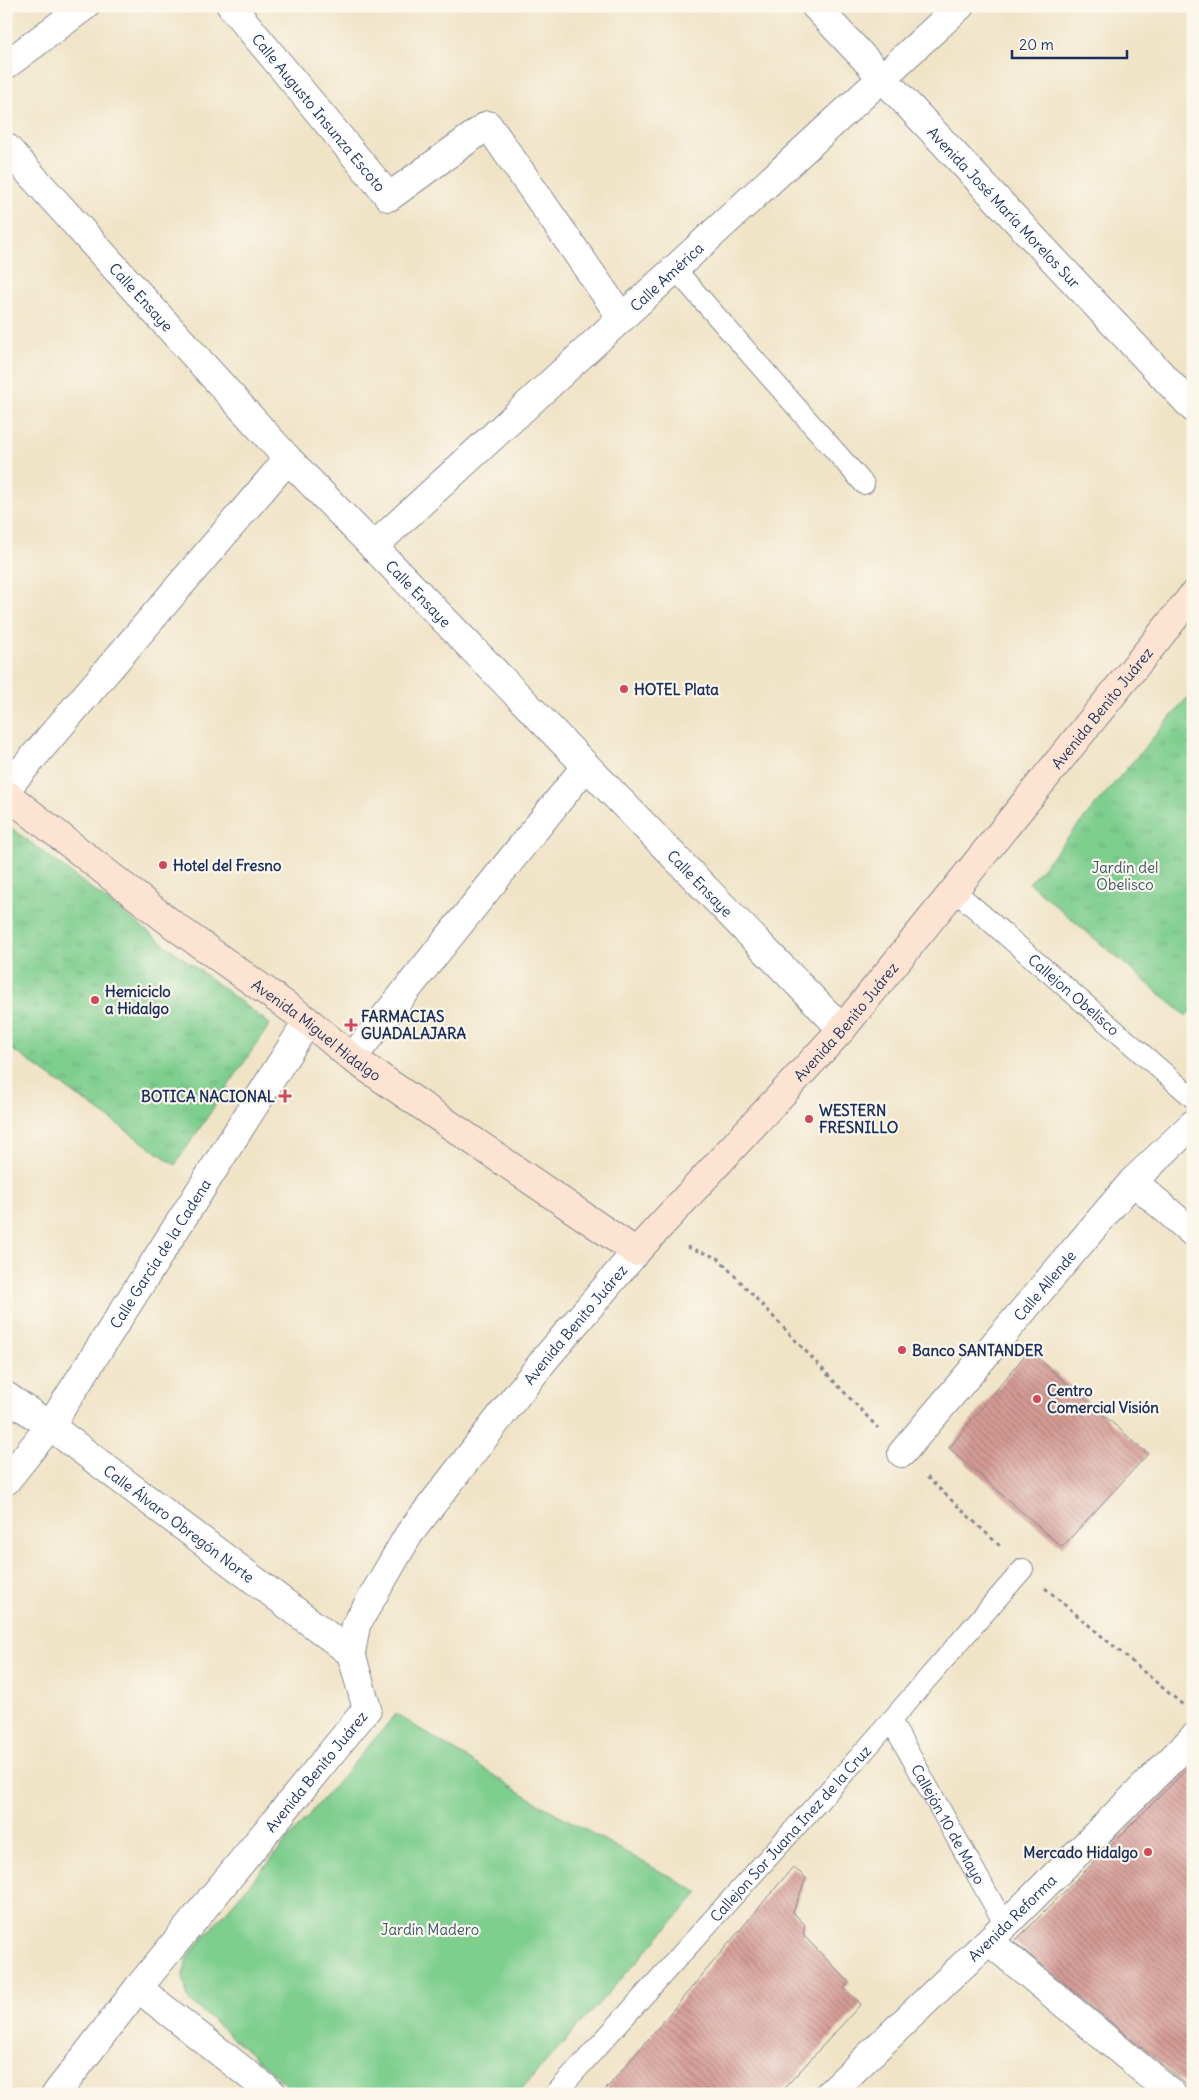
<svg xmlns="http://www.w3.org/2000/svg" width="1199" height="2100" font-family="Delius,sans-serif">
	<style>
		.grass { fill: url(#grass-tufts); stroke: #4c7e76 }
		.garden { fill: #7ece8e; stroke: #4c7e76 }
		.building { fill: url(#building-back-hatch) }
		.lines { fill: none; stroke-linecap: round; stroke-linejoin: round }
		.service-casing { stroke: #868a92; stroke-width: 22 }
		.pedestrian-casing { stroke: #868a92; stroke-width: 30 }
		.minor-casing { stroke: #868a92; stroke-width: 30 }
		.tertiary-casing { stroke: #868a92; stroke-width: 30 }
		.secondary-casing { stroke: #868a92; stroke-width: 30 }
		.path { stroke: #868a92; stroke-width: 3; stroke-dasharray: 4 4; stroke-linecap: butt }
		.service { stroke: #fff; stroke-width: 20 }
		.pedestrian { stroke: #fff; stroke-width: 28 }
		.minor { stroke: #fff; stroke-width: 28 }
		.tertiary { stroke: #fff; stroke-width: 28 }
		.secondary { stroke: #fde3d1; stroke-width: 28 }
		.poi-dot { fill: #d1495b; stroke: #fbf7ec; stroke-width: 2 }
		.labels { text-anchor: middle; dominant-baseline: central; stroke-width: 4.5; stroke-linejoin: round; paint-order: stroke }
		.street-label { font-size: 15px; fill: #1b2f5e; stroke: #fbf7ec }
		.poi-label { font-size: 15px; font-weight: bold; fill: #1b2f5e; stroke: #fbf7ec; text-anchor: start }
		.park-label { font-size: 15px; fill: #34576a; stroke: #fbf7ec }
	</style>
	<defs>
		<pattern id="grass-tufts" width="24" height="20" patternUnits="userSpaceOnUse" patternTransform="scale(1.25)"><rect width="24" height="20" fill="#7ece8e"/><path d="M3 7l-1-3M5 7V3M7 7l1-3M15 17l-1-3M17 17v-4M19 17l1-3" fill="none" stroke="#6cb17d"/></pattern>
		<pattern id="building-back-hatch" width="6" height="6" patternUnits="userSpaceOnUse" patternTransform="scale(1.25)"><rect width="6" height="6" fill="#d59b94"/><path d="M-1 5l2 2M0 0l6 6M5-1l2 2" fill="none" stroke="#ac7f7c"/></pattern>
	</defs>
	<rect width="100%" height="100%" fill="#fbf7ec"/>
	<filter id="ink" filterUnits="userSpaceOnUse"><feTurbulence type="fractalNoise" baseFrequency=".02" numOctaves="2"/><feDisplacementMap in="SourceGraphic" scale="10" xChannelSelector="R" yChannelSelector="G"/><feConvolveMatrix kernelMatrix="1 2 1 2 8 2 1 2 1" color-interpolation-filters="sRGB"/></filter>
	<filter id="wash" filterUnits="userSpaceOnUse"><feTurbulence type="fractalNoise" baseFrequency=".0096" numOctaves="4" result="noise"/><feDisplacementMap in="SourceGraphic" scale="20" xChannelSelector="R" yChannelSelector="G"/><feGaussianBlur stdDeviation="1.12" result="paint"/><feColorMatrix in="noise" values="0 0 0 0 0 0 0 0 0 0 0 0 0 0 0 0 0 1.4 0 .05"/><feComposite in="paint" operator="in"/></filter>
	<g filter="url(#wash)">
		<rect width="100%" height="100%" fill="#f0e4c7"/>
		<g class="grass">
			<path d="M1193,691V1008L1186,1016L1029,883Z"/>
			<path d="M6,824L270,1024L175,1165L6,1045Z"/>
		</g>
		<path class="garden" d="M396,1714L541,1805L699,1893L517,2094H297L188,1999L183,1978L187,1957Z"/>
		<g id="blocks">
			<g class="building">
				<path d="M1029,1350L1148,1454L1062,1547L949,1448Z"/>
				<path d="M1193,1763V2090L1014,1942Z"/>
				<path d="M793,1867L806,1878L793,1912L805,1925L803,1935L849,1982L844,1988L861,2004L779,2094H602Z"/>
			</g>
		</g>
	</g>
	<g filter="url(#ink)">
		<use href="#blocks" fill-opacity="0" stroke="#868a92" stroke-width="1"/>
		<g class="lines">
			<g class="service-casing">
				<g id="service">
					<path d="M675,269L864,484"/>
					<path id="s1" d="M954,890L1193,1098"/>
					<path id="s2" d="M891,1721L1005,1925"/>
					<path id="s3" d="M555,2094L867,1748L1023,1569"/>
				</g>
			</g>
			<g class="pedestrian-casing">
				<path id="pedestrian" d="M989,1941L1172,2094"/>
			</g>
			<g class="minor-casing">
				<g id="minor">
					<path id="s4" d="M231,6L389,197L488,125L622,318"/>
					<path id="s5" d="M815,6L1193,408"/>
					<path d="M6,65L85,6"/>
					<path id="s6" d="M6,147L288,459L842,1029"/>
					<path id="s7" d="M373,547L960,6"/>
					<path d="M6,789L288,459"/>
					<path d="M352,1058L586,766"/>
					<path d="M1133,1181L1193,1124"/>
					<path id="s8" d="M6,1396L50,1426L351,1653"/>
					<path id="s9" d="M6,1481L50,1426L308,1021"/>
					<path d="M56,2094L138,1988"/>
					<path id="s10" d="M829,2094L1005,1925L1193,1738"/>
				</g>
			</g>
			<g class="tertiary-casing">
				<g id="tertiary">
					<path id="s11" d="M902,1453L1133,1181L1193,1233"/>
					<path id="s12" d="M273,2094L138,1988L367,1709L351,1653L356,1625L409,1534L545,1359L636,1252"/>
				</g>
			</g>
			<g class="secondary-casing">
				<g id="secondary">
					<path id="s13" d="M6,794L176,927L308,1021L352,1058L636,1252L842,1029L1193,595"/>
				</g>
			</g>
			<g class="path">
				<path d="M687,1247L718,1258L878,1428"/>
				<path d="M927,1477L1002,1548"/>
				<path d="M1045,1588L1183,1705"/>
			</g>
			<use href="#service" class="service"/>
			<use href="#pedestrian" class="pedestrian"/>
			<use href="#minor" class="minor"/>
			<use href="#tertiary" class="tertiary"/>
			<use href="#secondary" class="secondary"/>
		</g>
	</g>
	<g class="poi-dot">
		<circle cx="624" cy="689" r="5"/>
		<circle cx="163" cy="865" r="5"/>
		<circle cx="95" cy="1000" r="5"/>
		<path d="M348.5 1017.5h5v5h5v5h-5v5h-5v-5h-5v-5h5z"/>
		<path d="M282.5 1088.5h5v5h5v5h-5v5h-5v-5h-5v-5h5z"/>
		<circle cx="809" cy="1119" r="5"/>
		<circle cx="902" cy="1350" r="5"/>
		<circle cx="1037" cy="1399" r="5"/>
		<circle cx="1148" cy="1852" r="5"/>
	</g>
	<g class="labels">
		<g class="street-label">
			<text stroke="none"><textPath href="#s4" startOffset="138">Calle Augusto Insunza Escoto</textPath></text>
			<text stroke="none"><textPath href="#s5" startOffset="276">Avenida José María Morelos Sur</textPath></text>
			<text stroke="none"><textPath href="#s7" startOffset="399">Calle América</textPath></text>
			<text stroke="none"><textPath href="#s6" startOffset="202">Calle Ensaye</textPath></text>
			<text stroke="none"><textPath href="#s6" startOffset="608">Calle Ensaye</textPath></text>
			<text stroke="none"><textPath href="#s13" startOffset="1496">Avenida Benito Juárez</textPath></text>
			<text stroke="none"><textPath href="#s6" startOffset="1012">Calle Ensaye</textPath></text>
			<text stroke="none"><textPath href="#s1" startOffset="159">Callejon Obelisco</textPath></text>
			<text stroke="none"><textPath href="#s13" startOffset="1091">Avenida Benito Juárez</textPath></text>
			<text stroke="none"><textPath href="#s13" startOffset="390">Avenida Miguel Hidalgo</textPath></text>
			<text stroke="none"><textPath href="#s9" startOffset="275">Calle García de la Cadena</textPath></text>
			<text stroke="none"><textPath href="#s11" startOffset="220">Calle Allende</textPath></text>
			<text stroke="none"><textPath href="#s12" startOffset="992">Avenida Benito Juárez</textPath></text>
			<text stroke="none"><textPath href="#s8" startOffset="215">Calle Álvaro Obregón Norte</textPath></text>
			<text stroke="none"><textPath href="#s12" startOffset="452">Avenida Benito Juárez</textPath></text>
			<text stroke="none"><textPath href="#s2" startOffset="118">Callejón 10 de Mayo</textPath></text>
			<text stroke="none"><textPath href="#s3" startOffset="351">Callejon Sor Juana Inez de la Cruz</textPath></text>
			<text stroke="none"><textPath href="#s10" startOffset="254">Avenida Reforma</textPath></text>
		</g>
		<g class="poi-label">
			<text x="634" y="689">HOTEL Plata</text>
			<text x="173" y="865">Hotel del Fresno</text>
			<text x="105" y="991">Hemiciclo<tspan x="105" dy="17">a Hidalgo</tspan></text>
			<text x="361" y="1016">FARMACIAS<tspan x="361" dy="17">GUADALAJARA</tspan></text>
			<text x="275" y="1096" text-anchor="end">BOTICA NACIONAL</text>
			<text x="819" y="1110">WESTERN<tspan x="819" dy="17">FRESNILLO</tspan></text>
			<text x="912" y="1350">Banco SANTANDER</text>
			<text x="1047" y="1390">Centro<tspan x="1047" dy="17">Comercial Visión</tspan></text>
			<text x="1138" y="1852" text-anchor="end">Mercado Hidalgo</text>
		</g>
		<g class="park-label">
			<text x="1125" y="867">Jardín del<tspan x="1125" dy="17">Obelisco</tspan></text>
			<text x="430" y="1929">Jardín Madero</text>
		</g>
	</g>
	<rect width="1199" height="2100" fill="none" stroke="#fbf7ec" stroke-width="25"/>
	<path d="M1012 50v8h115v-8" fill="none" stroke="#1b2f5e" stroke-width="2.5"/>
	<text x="1019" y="50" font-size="15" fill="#1b2f5e" stroke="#fbf7ec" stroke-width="4" paint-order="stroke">20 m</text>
</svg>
